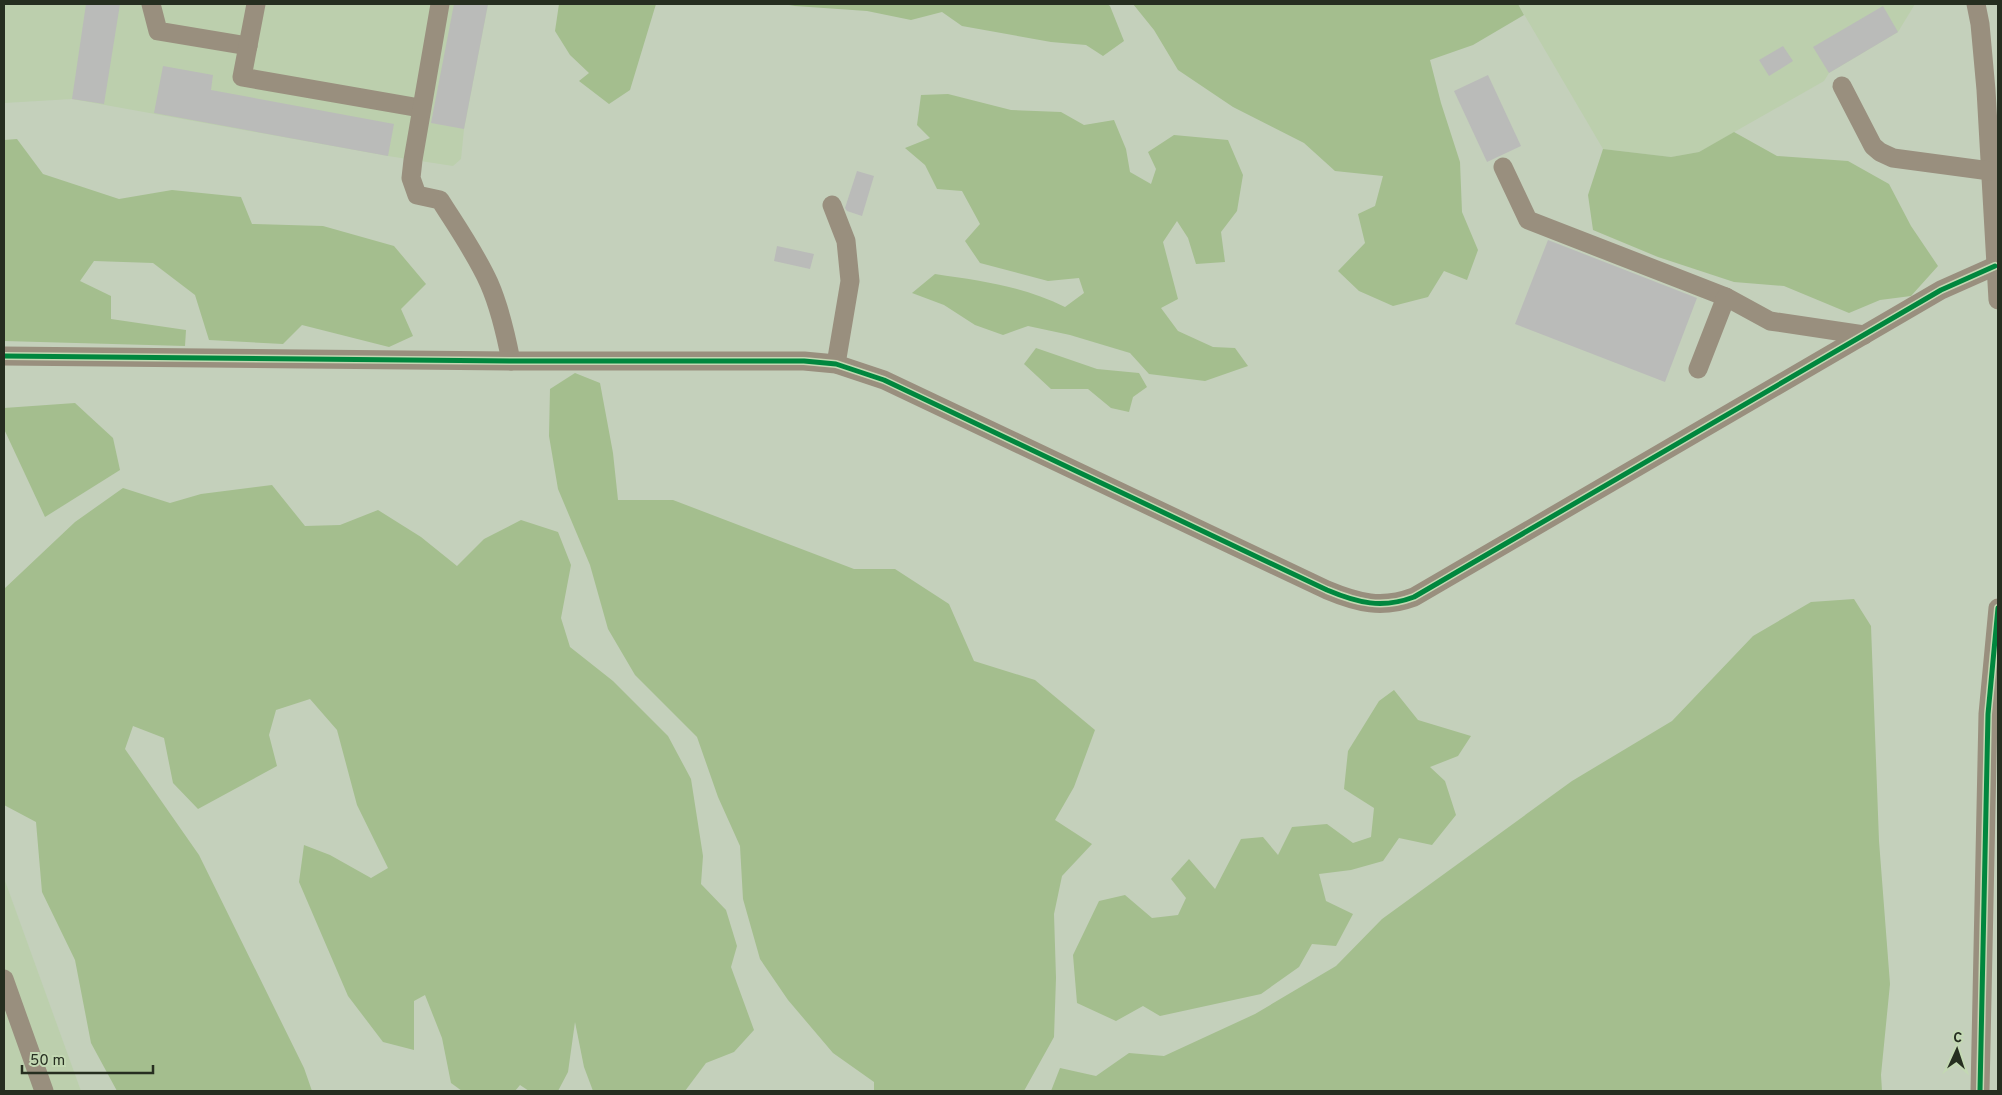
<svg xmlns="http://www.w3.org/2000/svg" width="2002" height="1095" font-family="Overpass,sans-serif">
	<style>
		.built { fill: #bccfad }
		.green { fill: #a4be8e }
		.building { fill: #babbb9 }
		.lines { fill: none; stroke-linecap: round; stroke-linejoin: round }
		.minor { stroke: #998f7e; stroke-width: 19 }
		.cycleway-casing { stroke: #c3d8b3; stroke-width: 8 }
		.cycleway { stroke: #00873e; stroke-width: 5 }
	</style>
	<rect width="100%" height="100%" fill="#c4d0bb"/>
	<g class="built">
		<path d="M4,4H488L464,129L461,159L453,166L388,156L72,99L4,103Z"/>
		<path d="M1518,4H1915L1898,32L1829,73L1824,81L1699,152L1671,157L1603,149Z"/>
		<path d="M4,878L81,1091H4Z"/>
	</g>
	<g class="green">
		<path d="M559,4H656L630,90L609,104L579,81L589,73L570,55L555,31Z"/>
		<path d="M783,4H1107L1110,6L1124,41L1103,56L1086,45L1051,42L962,26L942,12L911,20L867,11L795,6Z"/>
		<path d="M1133,4H1518L1524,15L1473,45L1430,60L1441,103L1460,162L1462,212L1478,250L1467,280L1444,271L1428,297L1393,306L1359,291L1338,271L1365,243L1358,214L1375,206L1383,176L1335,171L1304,143L1233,107L1178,70L1154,30Z"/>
		<path d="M948,94L1011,110L1061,112L1084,125L1114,120L1126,149L1130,172L1151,184L1156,169L1148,152L1174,135L1228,140L1243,175L1237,211L1221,232L1225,262L1196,264L1188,238L1177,221L1163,242L1178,299L1161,308L1178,331L1213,347L1235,348L1248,366L1205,381L1149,374L1130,353L1070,335L1028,326L1003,335L975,325L944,305L912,293L935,274C982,281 1022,286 1065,307L1084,293L1079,278L1048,281L980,263L965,241L980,224L962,191L937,189L925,165L905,148L930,138L917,125L921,95Z"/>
		<path d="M1734,132L1777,156L1848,161L1889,184L1911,226L1938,266L1911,296L1880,300L1849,313L1784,286L1734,282L1658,257L1593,230L1588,195L1603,149L1671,157L1699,152Z"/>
		<path d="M17,139L43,174L119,199L172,190L241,197L252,224L323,226L394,246L426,284L401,309L413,336L389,347L302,325L283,344L209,340L195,295L153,263L94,261L80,281L111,296V319L186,330L185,346L4,341V140Z"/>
		<path d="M1036,348L1097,369L1139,373L1147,387L1133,397L1129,412L1111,408L1088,389H1051L1024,364Z"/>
		<path d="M575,373L600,383L613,453L618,500H673L854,569H895L949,604L974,661L1035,680L1095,730L1074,787L1055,820L1092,844L1062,876L1054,914L1056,978L1054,1037L1024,1091H874V1082L833,1053L788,1000L760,959L743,899L740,846L718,797L697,737L635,675L608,629L590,565L558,489L549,436L550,389Z"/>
		<path d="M75,403L113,438L120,470L45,517L4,429V408Z"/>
		<path d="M272,485L305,526L340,525L378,510L421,537L457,566L484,539L521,520L558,532L571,565L561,618L570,647L613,681L668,736L691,779L703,856L701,884L726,910L737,946L731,967L754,1030L734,1052L706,1063L685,1091H593L584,1067L575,1022L568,1072L558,1091H529L520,1085L515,1091H462L451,1083L442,1038L425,995L414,1001V1050L383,1042L348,996L299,882L304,845L330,855L371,878L388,868L357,805L337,730L310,699L276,710L269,735L277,766L198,809L173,783L164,738L133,726L125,749L199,855L304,1068L312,1091H117L91,1043L75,960L42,892L36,822L4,805V589L75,522L123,488L170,503L201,494Z"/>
		<path d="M1854,599L1871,626L1879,841L1890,984L1881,1075L1882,1091H1051L1060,1068L1096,1076L1129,1053L1164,1056L1255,1014L1336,966L1382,919L1572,781L1672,721L1753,636L1811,602Z"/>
		<path d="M1394,690L1418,720L1471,736L1458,756L1430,767L1445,781L1456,815L1432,845L1399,838L1383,861L1351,870L1319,874L1326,901L1353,914L1336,946L1312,944L1299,967L1261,994L1160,1016L1143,1006L1116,1021L1077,1003L1073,955L1099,901L1125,895L1152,918L1178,915L1186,898L1171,879L1189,859L1215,889L1241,839L1263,837L1278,855L1292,827L1327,824L1353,843L1371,837L1374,808L1344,789L1348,751L1379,701Z"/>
	</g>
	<g class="building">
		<path d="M86,4H120L104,104L72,99Z"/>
		<path d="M454,4H488L464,129L431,123Z"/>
		<path d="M1883,6L1898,32L1829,73L1813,47Z"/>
		<path d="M1783,46L1793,61L1769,76L1759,60Z"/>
		<path d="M163,66L213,75L211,90L394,124L388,156L154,113Z"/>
		<path d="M1488,75L1521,146L1487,162L1454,91Z"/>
		<path d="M857,171L874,176L862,216L847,211L845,208Z"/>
		<path d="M1548,240L1697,298L1665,382L1515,324Z"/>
		<path d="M777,246L814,254L810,269L774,261Z"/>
	</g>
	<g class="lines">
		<g class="minor">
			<path d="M151,4L158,31L248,46"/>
			<path d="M256,4L242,77L420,108"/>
			<path d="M440,4L413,160L411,178L417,195L440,200C457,227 476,254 489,283C500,308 506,335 511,361"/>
			<path d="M1976,4L1980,24L1986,90L1998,300"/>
			<path d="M1842,86L1873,146L1880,152L1893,158L1990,171"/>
			<path d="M1503,167L1528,220L1726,297"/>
			<path d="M832,205L846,241L850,281L836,364"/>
			<path d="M4,356L511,361H804L836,364L884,380L1327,590C1358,603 1382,609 1414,597L1941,290L1995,266"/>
			<path d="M1698,369L1726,297L1770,321L1864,335"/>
			<path d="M4,979L44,1091"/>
			<path d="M1980,1091L1988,714L1998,608"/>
		</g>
		<g class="cycleway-casing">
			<g id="cycleway">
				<path d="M4,356L511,361H804L836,364L884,380L1327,590C1358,603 1382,609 1414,597L1941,290L1995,266"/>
				<path d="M1980,1091L1988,714L1998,608"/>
			</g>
		</g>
		<use href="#cycleway" class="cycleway"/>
	</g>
	<rect width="2002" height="1095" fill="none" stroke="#262e20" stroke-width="10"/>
	<g transform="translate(1957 1050) rotate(3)" stroke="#c3d8b3" stroke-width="4" paint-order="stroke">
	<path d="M0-4L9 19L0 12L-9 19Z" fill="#262e20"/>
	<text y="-8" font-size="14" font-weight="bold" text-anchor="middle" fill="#262e20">С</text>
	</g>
	<path d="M22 1065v8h131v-8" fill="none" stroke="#262e20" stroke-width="2.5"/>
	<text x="30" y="1065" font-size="15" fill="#262e20" stroke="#c3d8b3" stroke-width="4" paint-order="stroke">50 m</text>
</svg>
